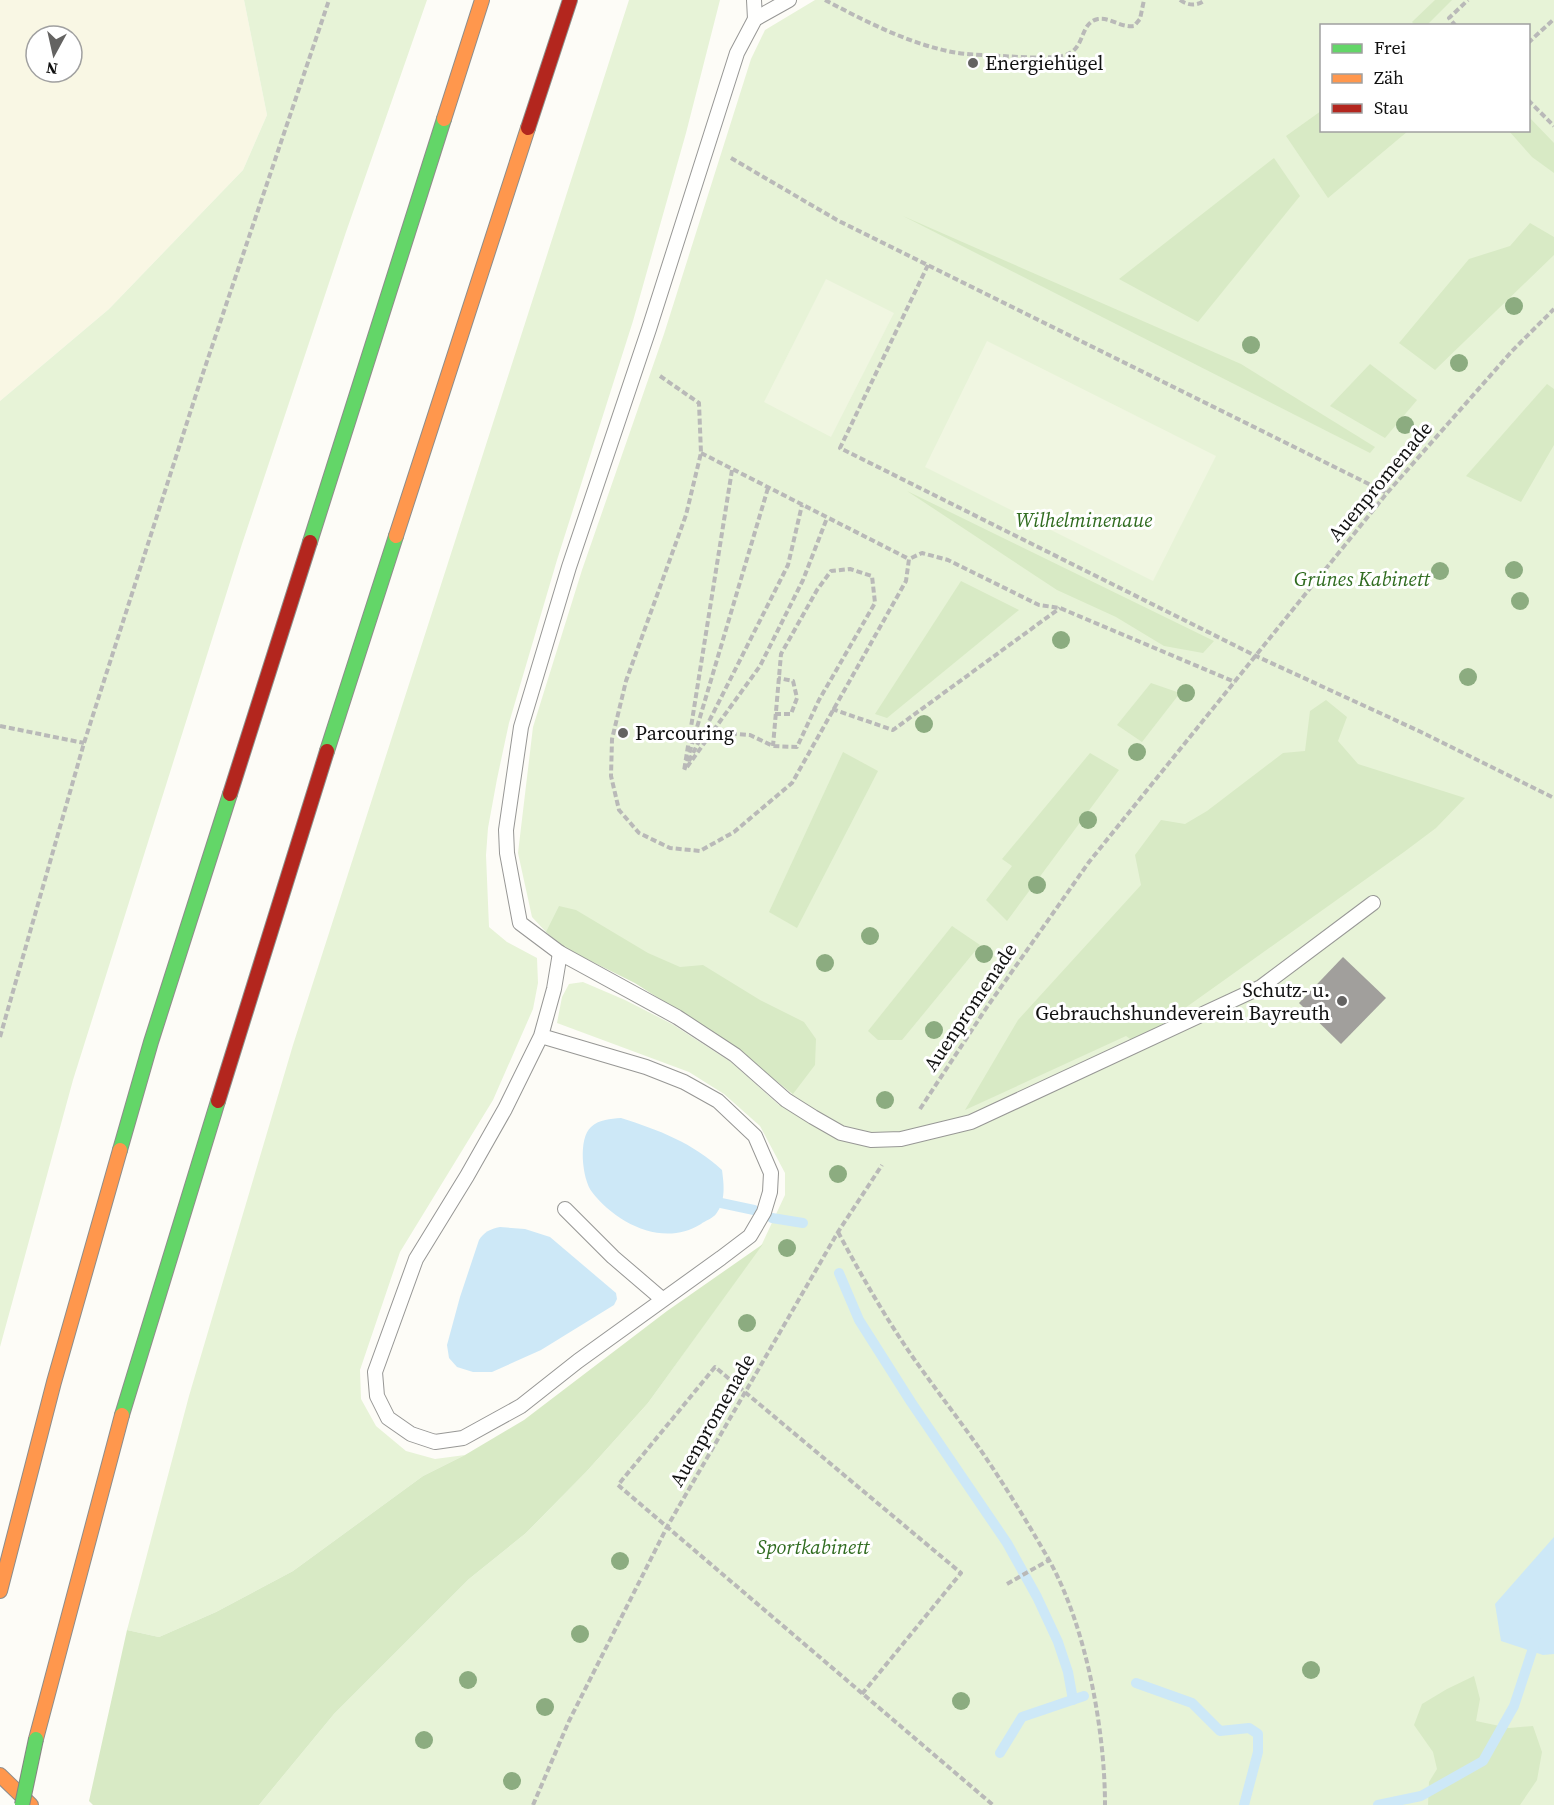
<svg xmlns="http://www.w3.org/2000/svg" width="1554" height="1805" font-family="'Source Serif 4',serif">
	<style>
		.farmland { fill: #f9f7e4; fill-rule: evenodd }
		.green { fill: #e7f3d7; fill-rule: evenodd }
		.forest { fill: #d8eac5 }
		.pitch { fill: #f0f6e1 }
		.water { fill: #cde8f7 }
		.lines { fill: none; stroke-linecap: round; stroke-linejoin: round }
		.stream { stroke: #cde8f7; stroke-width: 10 }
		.building { fill: #a19f9c }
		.lane-casing { stroke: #979795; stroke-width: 16 }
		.fast-casing { stroke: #8e8d8b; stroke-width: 16 }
		.slow-casing { stroke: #8e8d8b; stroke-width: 16 }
		.jam-casing { stroke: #8e8d8b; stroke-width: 16 }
		.path { stroke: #b9b9b8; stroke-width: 4; stroke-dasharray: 6 3; stroke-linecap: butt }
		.lane { stroke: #fffffe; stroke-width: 14 }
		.fast { stroke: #63d668; stroke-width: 14 }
		.slow { stroke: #ff974d; stroke-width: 14 }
		.jam { stroke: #b3261e; stroke-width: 14 }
		.fast-bridge-casing { stroke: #858482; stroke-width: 16; stroke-linecap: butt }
		.fast-bridge { stroke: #63d668; stroke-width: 14 }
		.tree { fill: #8cac80 }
		.poi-dot { fill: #646362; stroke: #fff; stroke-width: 2 }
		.labels { text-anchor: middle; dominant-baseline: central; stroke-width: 6; stroke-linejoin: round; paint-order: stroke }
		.poi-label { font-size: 20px; fill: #111; stroke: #fff; text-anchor: start }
		.street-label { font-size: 20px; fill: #111; stroke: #fff }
		.park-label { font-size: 20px; font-style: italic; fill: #2f6b1f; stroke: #fff }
	</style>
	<rect width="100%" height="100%" fill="#fdfcf7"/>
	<path class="farmland" d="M0,0H244L267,115L243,170L109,309L0,401ZM36,36H72V72H36Z"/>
	<g class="green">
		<path d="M244,0H427L346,232L242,544L73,1080L0,1347V401L109,309L243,170L267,115Z"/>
		<path d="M629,0H720L686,133L633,321L557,560L509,723L497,779L488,828L486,855L489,927L507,942L537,958L538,983L533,1009L493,1100L400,1252L360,1370L361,1399L376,1426L406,1451L435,1459L465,1455L423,1476L293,1571L216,1612L159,1637L127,1630L189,1396L293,1045Z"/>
		<path d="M815,0H1554V1805H259L334,1714L469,1579L526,1533L587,1471L648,1403L762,1244L785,1195V1173L760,1126L724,1094L689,1072L557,1023L562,997L569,984L583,982L625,1000L672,1024L731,1062L779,1105L792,1094L738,1050L679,1011L635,983L565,948L546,932L532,917L518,853L533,727L582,570L664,334L751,59L765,30ZM1322,26H1528V130H1322Z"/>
	</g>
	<g class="forest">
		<path d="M1435,0H1452L1427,25H1415L1412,22Z"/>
		<path d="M1321,111L1322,130L1408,131L1328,198L1286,136Z"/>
		<path d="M1529,117L1554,143V173L1532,157L1509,131L1528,130Z"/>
		<path d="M1274,158L1300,196L1198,322L1119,279Z"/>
		<path d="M903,216L1241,364L1375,447L1370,453Z"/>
		<path d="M1530,223L1554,237V255L1435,370L1399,343L1469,259L1510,246Z"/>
		<path d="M1370,364L1417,400L1385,438L1330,406Z"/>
		<path d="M1547,384L1554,389V445L1521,502L1466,476Z"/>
		<path d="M907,491L1214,641L1203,653L1164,646L1116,617L1057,590Z"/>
		<path d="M961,581L1019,610L887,718L875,714Z"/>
		<path d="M1151,683L1180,693L1142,742L1117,725Z"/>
		<path d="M1326,700L1347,717L1338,741L1358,764L1465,798L1436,828L1404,852L1136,1043L1126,1036L965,1110L1018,1020L1141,885L1135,855L1161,820L1185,824L1207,811L1283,753L1305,751L1310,711Z"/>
		<path d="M843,752L878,771L797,928L769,912Z"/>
		<path d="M1090,753L1119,770L1007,921L986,900L1012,866L1002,859Z"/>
		<path d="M559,906L576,910L648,953L680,967L703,965L760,1000L804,1022L816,1039L815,1065L793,1094L738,1050L679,1011L635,983L565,948L546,932Z"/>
		<path d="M952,926L980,945L902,1040H878L868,1031Z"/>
		<path d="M763,1244L648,1403L587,1471L526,1533L469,1579L334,1714L259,1805H93L89,1801L127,1630L159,1637L216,1612L293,1571L423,1476L465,1455L524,1420L667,1311Z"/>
		<path d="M1474,1676L1480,1699L1476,1721L1509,1728L1533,1726L1542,1752L1537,1780L1520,1805H1428L1429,1782L1437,1769L1433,1752L1414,1725L1422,1704L1447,1689Z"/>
	</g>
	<g class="pitch">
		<path d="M826,279L894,313L831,437L764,402Z"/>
		<path d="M987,341L1216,456L1153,581L925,467Z"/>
	</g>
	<g class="water">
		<path d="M621,1118C659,1130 693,1143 722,1170C724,1185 726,1201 716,1214C713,1218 705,1221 701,1224C663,1248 616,1223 592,1192C582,1179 578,1138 591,1127C600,1119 610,1119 621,1118Z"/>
		<path d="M500,1227L525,1229L550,1237L616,1293L617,1299L614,1305L541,1350L492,1372H473L457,1367L449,1358L447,1345L460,1297L479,1240C484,1232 490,1229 500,1227Z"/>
		<path d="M1554,1537V1654L1543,1655L1501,1641L1495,1604Z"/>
	</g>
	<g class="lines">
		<g class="stream">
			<path d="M721,1203L754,1210"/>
			<path d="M772,1218L803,1223"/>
			<path d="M839,1273L859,1320L911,1402L1007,1543L1037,1597L1058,1642L1068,1672L1073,1700"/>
			<path d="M1136,1683L1192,1703L1220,1731L1249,1728L1258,1734V1752L1244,1805"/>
			<path d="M1000,1753L1022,1717L1084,1696"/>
			<path d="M1378,1805L1421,1796L1483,1761L1514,1706L1536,1639"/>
		</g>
	</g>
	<path class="building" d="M1343,957L1386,998L1341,1044L1299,1003Z"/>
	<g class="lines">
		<g class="lane-casing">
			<g id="lane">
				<path d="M754,0L755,19"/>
				<path d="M789,0L755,19L737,53L649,329L569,567L521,727L506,830L507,853L520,923L560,953L677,1017L735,1055L786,1100L813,1117L841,1133L871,1140L901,1139L971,1122L1261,987L1373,903"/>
				<path d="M541,1036L646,1067L684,1082L718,1101L755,1136L771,1173L770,1192L764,1212L750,1236L721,1258L578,1361L521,1406L463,1438L435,1442L411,1434L388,1418L377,1396L375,1372L416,1259L467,1176L505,1109L541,1036L554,989L560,953"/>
				<path d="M565,1209L613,1257L662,1299"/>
			</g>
		</g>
		<g class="fast-casing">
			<g id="fast">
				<path d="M310,542L444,119"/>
				<path d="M327,751L396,536"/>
				<path d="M120,1150L151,1042L230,794"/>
				<path d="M122,1415L218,1101"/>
			</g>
		</g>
		<g class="slow-casing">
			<g id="slow">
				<path d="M444,119L482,0"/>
				<path d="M396,536L528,128"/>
				<path d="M0,1591L54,1382L120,1150"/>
				<path d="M36,1739L122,1415"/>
				<path d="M0,1775L31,1805"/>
			</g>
		</g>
		<g class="jam-casing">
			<g id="jam">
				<path d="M528,128L570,0"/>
				<path d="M230,794L310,542"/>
				<path d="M218,1101L327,751"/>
			</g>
		</g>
		<g class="path">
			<path d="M825,0C865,21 907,43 952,52C968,55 986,55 1002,56C1021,57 1043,59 1062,56C1087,51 1078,23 1098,19C1110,17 1121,28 1134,26L1140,19L1144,0"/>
			<path d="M1180,0C1188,6 1198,6 1205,0"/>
			<path d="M1456,26L1449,18L1468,0"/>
			<path d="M1528,43L1554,19"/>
			<path d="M1528,100L1554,126"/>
			<path d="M731,158L837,220L1387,493"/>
			<path d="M928,265L840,448L1256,656L1419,731L1554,798"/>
			<path d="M660,376L699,403L701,453L686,515L626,681L612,739L611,776L619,810L639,833L670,848L700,851L734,832L792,783L906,581L909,559L922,553L948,560L1039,605L1060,608L1235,682"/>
			<path d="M701,453L909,559"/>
			<path d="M732,470L684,771L768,488"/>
			<path d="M832,709L893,730L1060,608"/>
			<path d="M775,714H791L797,698L793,681L778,678"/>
			<path d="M0,726L84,743"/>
			<path d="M713,732L750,735L773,746L797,747L819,700L875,603L872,576L850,569L831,571L817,590L781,654L773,746"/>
			<path d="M689,761L788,565L802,505"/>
			<path d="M687,767L760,666L803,580L827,518"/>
			<path d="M0,1037L84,743L200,382L329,0"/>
			<path d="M920,1109L987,1007L1089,862L1387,493L1512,351L1554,309"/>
			<path d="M838,1232C861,1275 885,1317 912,1356C936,1390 961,1422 984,1455C1007,1489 1029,1525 1049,1560C1086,1626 1105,1730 1105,1805"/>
			<path d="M1007,1584L1049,1560"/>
			<path d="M862,1694L961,1573L715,1367L618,1485L993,1805"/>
			<path d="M533,1805L569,1721L667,1527L838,1232L882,1165"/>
		</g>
		<use href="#lane" class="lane"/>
		<use href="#fast" class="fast"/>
		<use href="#slow" class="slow"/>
		<use href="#jam" class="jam"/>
		<g class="fast-bridge-casing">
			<path id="fast-bridge" d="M22,1805L36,1739"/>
		</g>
		<use href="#fast-bridge" class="fast-bridge"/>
	</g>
	<g class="tree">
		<circle cx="1514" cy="306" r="9"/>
		<circle cx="1251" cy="345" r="9"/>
		<circle cx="1459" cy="363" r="9"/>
		<circle cx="1405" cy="425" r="9"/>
		<circle cx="1514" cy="570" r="9"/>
		<circle cx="1440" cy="571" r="9"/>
		<circle cx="1520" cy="601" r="9"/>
		<circle cx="1061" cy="640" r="9"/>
		<circle cx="1468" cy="677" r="9"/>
		<circle cx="1186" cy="693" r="9"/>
		<circle cx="924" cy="724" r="9"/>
		<circle cx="1137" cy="752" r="9"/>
		<circle cx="1088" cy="820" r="9"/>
		<circle cx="1037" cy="885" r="9"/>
		<circle cx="870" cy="936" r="9"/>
		<circle cx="984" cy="954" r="9"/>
		<circle cx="825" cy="963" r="9"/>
		<circle cx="934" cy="1030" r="9"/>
		<circle cx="885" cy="1100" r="9"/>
		<circle cx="838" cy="1174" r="9"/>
		<circle cx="787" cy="1248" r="9"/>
		<circle cx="747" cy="1323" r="9"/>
		<circle cx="620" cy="1561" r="9"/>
		<circle cx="580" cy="1634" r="9"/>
		<circle cx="1311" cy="1670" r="9"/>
		<circle cx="468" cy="1680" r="9"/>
		<circle cx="961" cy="1701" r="9"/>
		<circle cx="545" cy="1707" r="9"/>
		<circle cx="424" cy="1740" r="9"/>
		<circle cx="512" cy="1781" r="9"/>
	</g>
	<g class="poi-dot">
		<circle cx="973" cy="63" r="6"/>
		<circle cx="623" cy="733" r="6"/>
		<circle cx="1342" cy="1001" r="6"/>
	</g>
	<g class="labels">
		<g class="poi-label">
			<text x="985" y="63">Energiehügel</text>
			<text x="635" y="733">Parcouring</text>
			<text x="1330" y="990" text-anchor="end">Schutz- u.<tspan x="1330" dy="23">Gebrauchshundeverein Bayreuth</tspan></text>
		</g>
		<g class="street-label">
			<text transform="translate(1380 481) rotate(-50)">Auenpromenade</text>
			<text transform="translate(970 1007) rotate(-56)">Auenpromenade</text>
			<text transform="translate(712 1420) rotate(-60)">Auenpromenade</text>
		</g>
		<g class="park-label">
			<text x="1084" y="520">Wilhelminenaue</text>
			<text x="1362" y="579">Grünes Kabinett</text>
			<text x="813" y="1547">Sportkabinett</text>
		</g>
	</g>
	<rect x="1320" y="24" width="210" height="108" fill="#ffffff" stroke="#a0a0a0" stroke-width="1.5"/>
	<rect x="1332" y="44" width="30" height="9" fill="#63d668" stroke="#a0a0a0" stroke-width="1.5"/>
	<text x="1374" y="54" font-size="18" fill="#111111">Frei</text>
	<rect x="1332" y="74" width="30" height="9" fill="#ff974d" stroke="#a0a0a0" stroke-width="1.5"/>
	<text x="1374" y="84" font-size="18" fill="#111111">Zäh</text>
	<rect x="1332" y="104" width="30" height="9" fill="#b3261e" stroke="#a0a0a0" stroke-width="1.5"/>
	<text x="1374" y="114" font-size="18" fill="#111111">Stau</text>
	<g transform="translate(54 54) rotate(188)"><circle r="28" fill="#ffffff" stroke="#a0a0a0" stroke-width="1.5"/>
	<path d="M0-4.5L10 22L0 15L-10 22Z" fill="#646362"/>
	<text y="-9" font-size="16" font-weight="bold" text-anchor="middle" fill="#111111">N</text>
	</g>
</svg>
